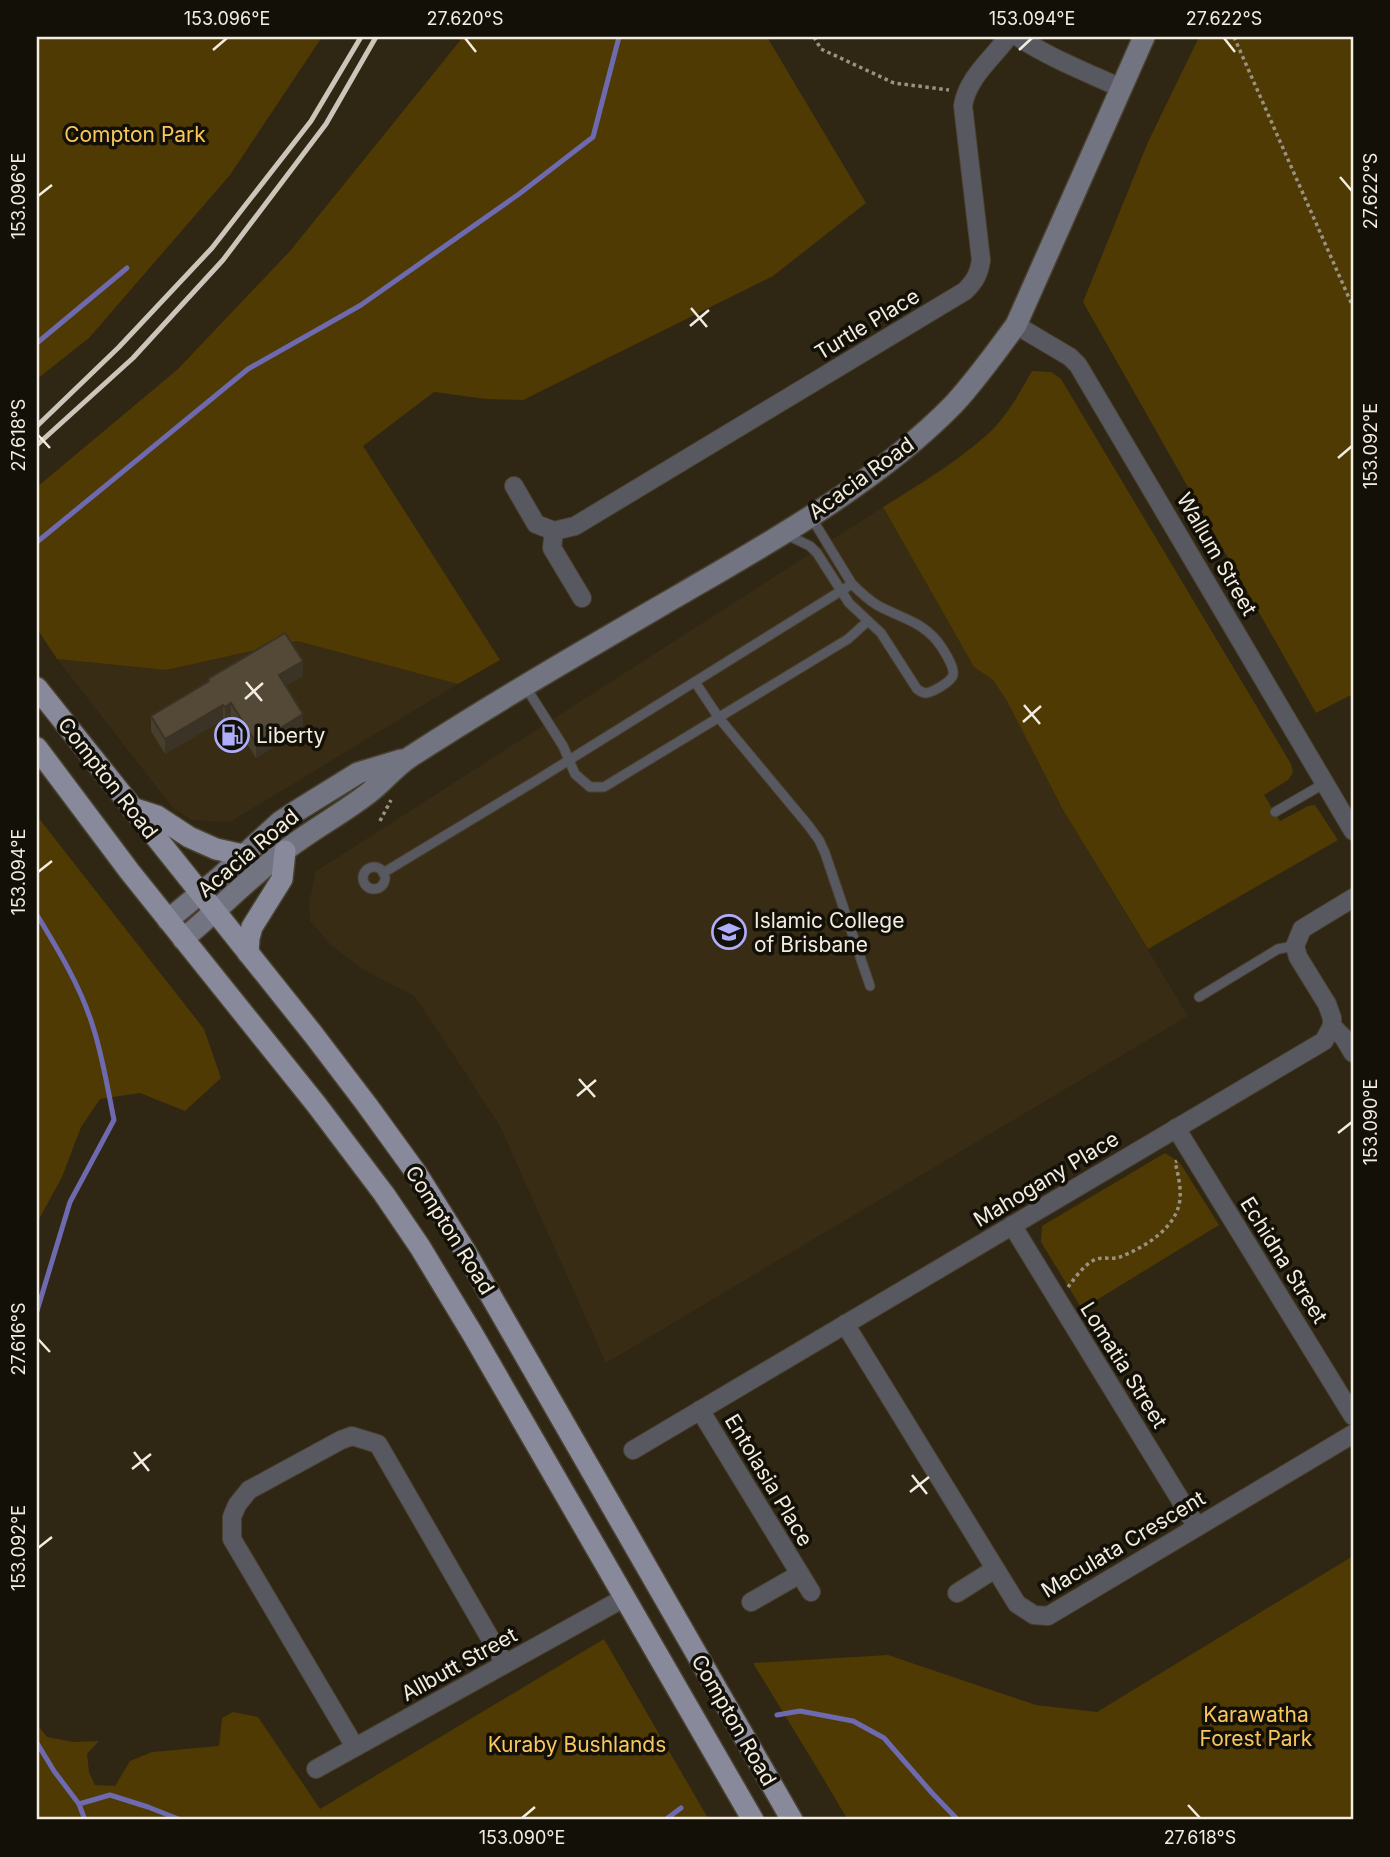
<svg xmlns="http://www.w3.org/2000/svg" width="1390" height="1857" font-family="Inter,sans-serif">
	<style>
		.built { fill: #382c14 }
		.green { fill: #4f3a03 }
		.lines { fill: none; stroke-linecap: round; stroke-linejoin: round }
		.stream { stroke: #6e6aaf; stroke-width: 5 }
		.lane-casing { stroke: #4a4231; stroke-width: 11 }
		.street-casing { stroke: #4a4231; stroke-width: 20 }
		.secondary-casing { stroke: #4a4231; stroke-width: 24 }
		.primary-casing { stroke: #4a4231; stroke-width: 24 }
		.path { stroke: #999284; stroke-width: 3.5; stroke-dasharray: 3.5 3.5; stroke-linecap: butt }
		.lane { stroke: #585861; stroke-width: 9 }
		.street { stroke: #585861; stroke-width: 18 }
		.secondary { stroke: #737482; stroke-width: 21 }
		.primary { stroke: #88899b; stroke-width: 21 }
		.rail { stroke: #ccc5b9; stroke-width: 5 }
		.wall { fill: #473f2e }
		.shaded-wall { fill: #3a3326 }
		.building { fill: #534936; stroke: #3a3326; stroke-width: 2 }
		.ticks { fill: none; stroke: #f2ece1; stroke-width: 2.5 }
		.labels { text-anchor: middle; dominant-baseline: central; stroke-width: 7; stroke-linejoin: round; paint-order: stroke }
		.park-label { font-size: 21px; fill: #f9c75d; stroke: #131008 }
		.street-label { font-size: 21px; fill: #f2ece1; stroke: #131008 }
		.poi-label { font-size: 21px; fill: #f2ece1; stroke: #131008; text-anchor: start }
		.neatline { fill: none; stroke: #f2ece1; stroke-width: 2.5 }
		.ticks-label { font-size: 18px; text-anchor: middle; fill: #f2ece1 }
	</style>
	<rect width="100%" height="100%" fill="#2f2614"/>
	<g class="built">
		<path d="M883,507L974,667L993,680L1007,701L1063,810L1188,1016L606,1363L500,1126L422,1007L414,996L360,968L330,944L310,921L309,904L315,872Z"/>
		<path d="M297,641L458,684L230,822L192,820L173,808L57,659L166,670Z"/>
	</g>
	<g class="green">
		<path d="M37,37H322L230,175L89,338L37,379Z"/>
		<path d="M463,37H767L866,203L773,276L523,400L486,399L434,392L363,446L500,660L458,684L297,641L166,670L57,659L37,629V487L178,369L290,251Z"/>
		<path d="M1199,37H1353V694L1316,713L1083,302L1148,142Z"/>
		<path d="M1032,371L1051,372L1061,379L1291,764L1293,773L1288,780L1264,795L1280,821L1308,806L1315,805L1338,840L1148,949L1063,810L1007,701L993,680L974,667L883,507C919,485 958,461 989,433C1007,416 1020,392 1032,371Z"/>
		<path d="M37,816L204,1029L221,1078L185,1111L140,1093L100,1099L81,1127L62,1177L39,1219L37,1262Z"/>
		<path d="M1165,1153L1180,1163L1219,1225L1082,1309L1041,1242L1042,1226Z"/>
		<path d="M1353,1556V1820H848L817,1768L753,1663L888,1655L1036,1705L1097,1712Z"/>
		<path d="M604,1639L709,1820H37V1724L47,1737L73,1742L99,1741L87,1754L89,1772L95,1785L115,1786L130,1761L152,1752L219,1746L222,1718L233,1712L258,1717L320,1809Z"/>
	</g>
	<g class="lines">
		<g class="stream">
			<path d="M37,343L127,268"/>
			<path d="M37,542L248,369L361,305L519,194L593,137L619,37"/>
			<path d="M37,915C59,951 82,989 94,1030C103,1059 108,1090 114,1120L70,1202L37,1311"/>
			<path d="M777,1715L800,1711L853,1721L884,1738L932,1793L958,1820"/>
			<path d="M37,1743L54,1771L79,1804L110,1795L148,1807L181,1820"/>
			<path d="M79,1804L85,1820"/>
			<path d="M665,1820L681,1808"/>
		</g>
		<g class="lane-casing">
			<g id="lane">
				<path d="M785,534L810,546L817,553L849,603L881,633L917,689C920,691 922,693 926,693C933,692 951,682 953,675C955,667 942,647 937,641C921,621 898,617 877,605C867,599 860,592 852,584L811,517"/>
				<path d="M695,682L719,718L808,825L819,840L825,853L870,986"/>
				<path d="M525,686L563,746L575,774L590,787H604L848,639L868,621"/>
				<path d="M1275,812L1325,783"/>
				<circle cx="374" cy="878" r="11"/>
				<path d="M383,873L537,780L852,584"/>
				<path d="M1199,997L1278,949L1295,946"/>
			</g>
		</g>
		<g class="street-casing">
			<g id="street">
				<path d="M1018,37C1050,58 1086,72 1121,88"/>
				<path d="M1016,325L1070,357L1078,365L1353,831"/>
				<path d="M514,486L536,524L554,531L575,526L965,291C975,281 979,274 981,260L963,106C967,78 992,59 1008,37"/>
				<path d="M554,531L552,548L582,598"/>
				<path d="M1332,1026L1344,1038L1353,1053"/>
				<path d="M1176,1128L1353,1416"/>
				<path d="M1012,1225L1197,1527"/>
				<path d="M845,1324L1017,1604L1034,1615L1048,1616L1353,1434"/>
				<path d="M700,1410L811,1592"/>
				<path d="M633,1450L1324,1041L1332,1026V1018L1327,1004L1298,957L1295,946L1302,929L1353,898"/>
				<path d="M957,1593L995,1569"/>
				<path d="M751,1602L800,1574"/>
				<path d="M355,1747L232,1539V1517L237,1505L249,1490L341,1440L352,1436L378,1444L505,1664"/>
				<path d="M316,1769L624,1598"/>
			</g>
		</g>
		<g class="secondary-casing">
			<g id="secondary">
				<path d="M168,920L220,877L280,822L295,812L358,773L401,760"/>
				<path d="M183,939C217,911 248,879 283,852C311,830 342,814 370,792C384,781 395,767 410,757C498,700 590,647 681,594C774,540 879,481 954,404C977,379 996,352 1016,325L1144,37"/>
			</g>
		</g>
		<g class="primary-casing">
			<g id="primary">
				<path d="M37,688L313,1034L367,1105L417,1174L464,1249L792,1820"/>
				<path d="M37,748L130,872L316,1104L384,1194L420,1247L472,1333L753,1820"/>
				<path d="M132,808L157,816L189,837L216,849L243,855"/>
				<path d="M248,953L249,938L252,927L282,879L285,851"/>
			</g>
		</g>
		<g class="path">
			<path d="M814,37L821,49L894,83L949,90"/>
			<path d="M1234,37L1353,307"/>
			<path d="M380,821L391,800"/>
			<path d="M1068,1287C1075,1278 1083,1266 1094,1260C1102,1256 1112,1260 1120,1257C1145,1247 1177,1228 1180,1199C1181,1187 1178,1174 1175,1162L1177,1161"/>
		</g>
		<use href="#lane" class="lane"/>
		<use href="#street" class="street"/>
		<use href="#secondary" class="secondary"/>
		<use href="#primary" class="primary"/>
		<g class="rail">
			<path d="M37,426L119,347L212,248L311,121L361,37"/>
			<path d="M37,445L133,358L223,260L326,124L376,37"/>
		</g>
	</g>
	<path class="wall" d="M303,676L286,685L303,729L256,758L231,718L225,722L223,720L165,754L151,731V716L208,682V679Z"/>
	<g class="shaded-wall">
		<path d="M303,661V676L279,689V675Z"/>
		<path d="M231,703V718L225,722V707Z"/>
		<path d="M223,705V720L165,754V739Z"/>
		<path d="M303,714V729L256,758V743Z"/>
	</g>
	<path class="building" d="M285,633L303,661L279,675L303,714L256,743L231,703L225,707L223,705L165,739L151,716L209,681L208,679Z"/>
	<path class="ticks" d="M465,38L476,52M1224,38L1235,52M213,50L227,38M1019,50L1032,38M1340,177L1352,191M38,196L52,185M691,308L707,327M690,326L709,310M38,435L50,448M1338,458L1352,446M246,682L262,701M245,699L263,683M1024,705L1040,724M1023,722L1041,706M38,872L52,861M579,1079L595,1097M577,1096L596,1080M1338,1133L1352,1122M38,1339L50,1352M134,1452L149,1471M132,1469L151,1454M912,1475L927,1494M910,1492L929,1477M38,1548L52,1537M1188,1805L1200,1818M522,1818L535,1807"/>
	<defs>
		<g id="fuel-ring" transform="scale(1.75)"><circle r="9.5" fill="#131008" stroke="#b0aefa" stroke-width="1.5"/><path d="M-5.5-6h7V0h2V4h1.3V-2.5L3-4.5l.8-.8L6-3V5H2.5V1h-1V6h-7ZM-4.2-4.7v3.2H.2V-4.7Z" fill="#b0aefa"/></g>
		<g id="school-ring" transform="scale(1.75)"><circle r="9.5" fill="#131008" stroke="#b0aefa" stroke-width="1.5"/><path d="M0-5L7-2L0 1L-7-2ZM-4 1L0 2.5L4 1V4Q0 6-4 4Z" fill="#b0aefa"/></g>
	</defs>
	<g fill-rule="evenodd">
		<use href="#fuel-ring" x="232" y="735"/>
		<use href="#school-ring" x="729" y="932"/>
	</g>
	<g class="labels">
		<g class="park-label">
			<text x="135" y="134">Compton Park</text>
			<text x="1256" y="1714">Karawatha<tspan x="1256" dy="24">Forest Park</tspan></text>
			<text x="577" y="1744">Kuraby Bushlands</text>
		</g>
		<g class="street-label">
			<text transform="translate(867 324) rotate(-31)">Turtle Place</text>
			<text transform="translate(861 478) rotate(-36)">Acacia Road</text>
			<text transform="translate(1217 554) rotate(60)">Wallum Street</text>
			<text transform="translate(108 778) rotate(52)">Compton Road</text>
			<text transform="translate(248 853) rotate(-40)">Acacia Road</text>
			<text transform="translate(1046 1179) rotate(-31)">Mahogany Place</text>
			<text transform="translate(450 1230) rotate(58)">Compton Road</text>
			<text transform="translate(1284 1260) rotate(58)">Echidna Street</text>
			<text transform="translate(1124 1365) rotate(58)">Lomatia Street</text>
			<text transform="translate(769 1480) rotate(59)">Entolasia Place</text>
			<text transform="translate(1123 1544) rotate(-31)">Maculata Crescent</text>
			<text transform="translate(459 1664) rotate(-29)">Allbutt Street</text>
			<text transform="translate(734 1720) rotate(60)">Compton Road</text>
		</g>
		<g class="poi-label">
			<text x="256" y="735">Liberty</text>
			<text x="754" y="920">Islamic College<tspan x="754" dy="24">of Brisbane</tspan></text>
		</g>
	</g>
	<rect width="1390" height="1857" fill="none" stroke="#131008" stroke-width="77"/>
	<rect x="38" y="38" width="1314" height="1780" class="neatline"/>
	<g class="ticks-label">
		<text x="227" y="25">153.096°E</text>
		<text x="465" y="25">27.620°S</text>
		<text x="1032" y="25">153.094°E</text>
		<text x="1224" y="25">27.622°S</text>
		<text transform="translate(1371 191) rotate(-90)" y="6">27.622°S</text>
		<text transform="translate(19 196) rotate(-90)" y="6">153.096°E</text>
		<text transform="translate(19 435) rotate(-90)" y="6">27.618°S</text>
		<text transform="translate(1371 446) rotate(-90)" y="6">153.092°E</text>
		<text transform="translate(19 872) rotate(-90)" y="6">153.094°E</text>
		<text transform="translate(1371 1122) rotate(-90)" y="6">153.090°E</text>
		<text transform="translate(19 1339) rotate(-90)" y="6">27.616°S</text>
		<text transform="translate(19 1548) rotate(-90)" y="6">153.092°E</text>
		<text x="522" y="1844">153.090°E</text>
		<text x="1200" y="1844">27.618°S</text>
	</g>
</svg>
